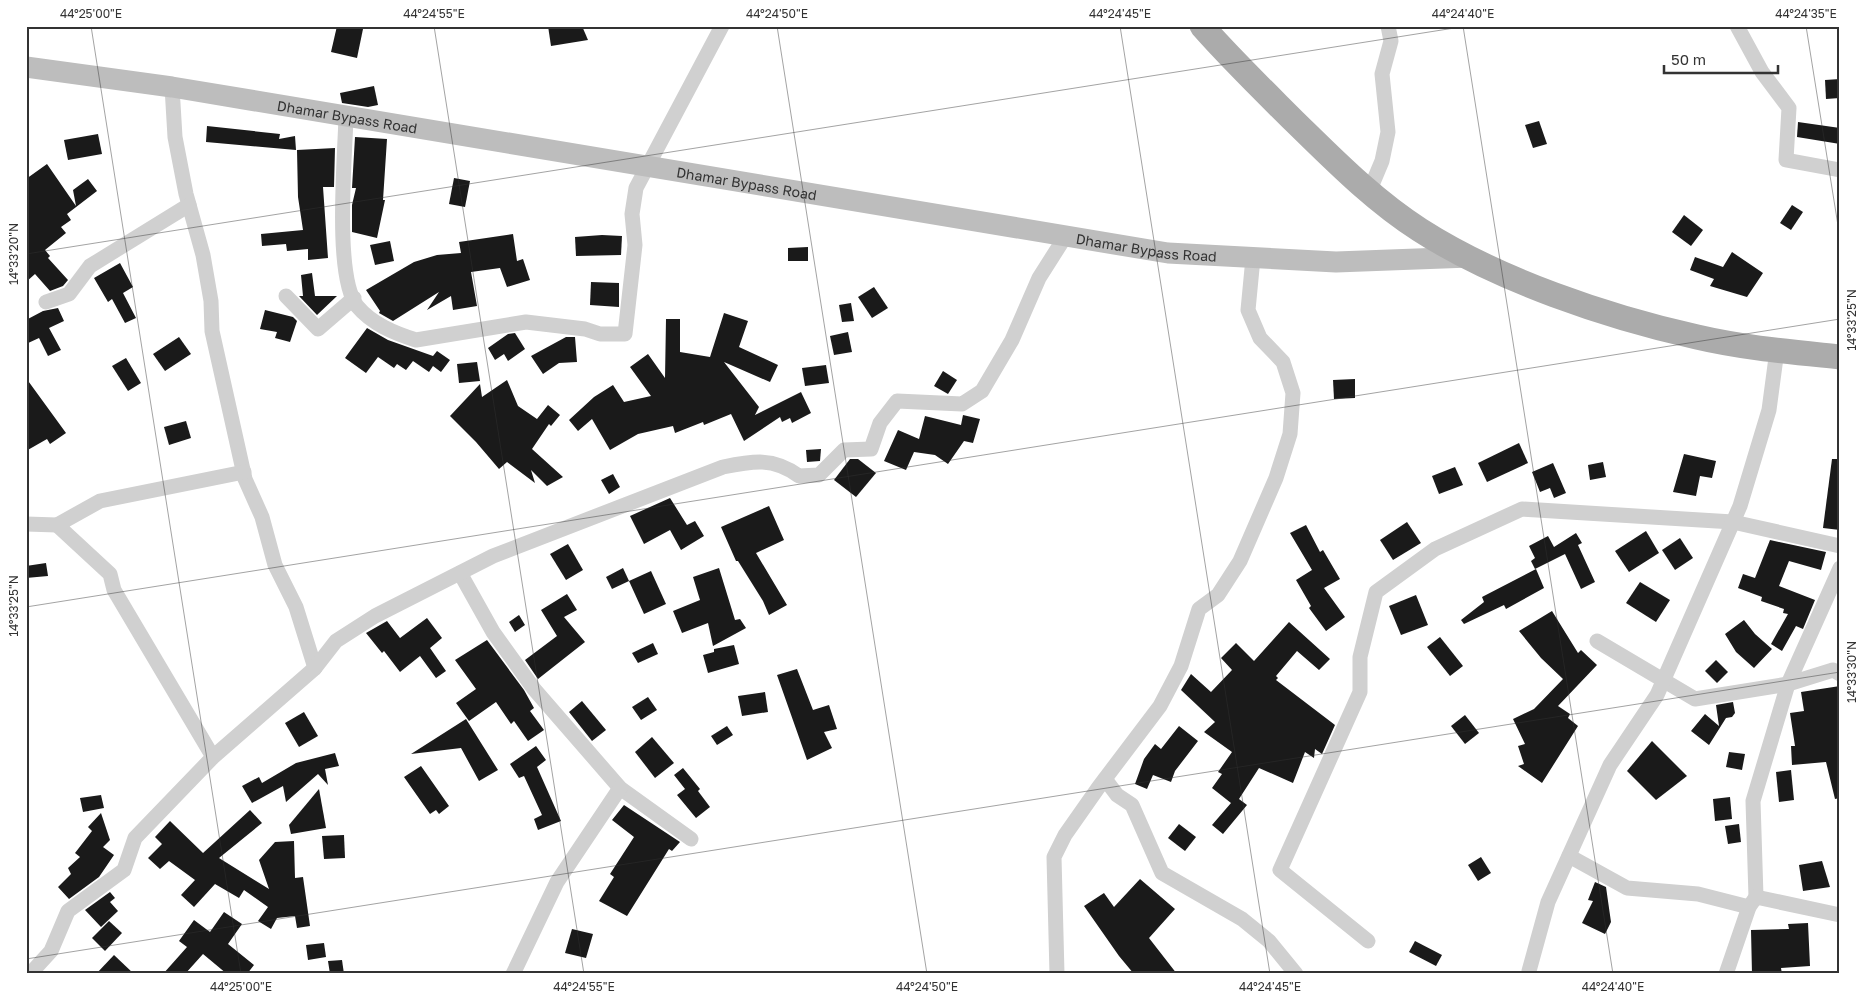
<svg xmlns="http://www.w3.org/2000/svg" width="1866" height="1000" font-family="'Golos Text',sans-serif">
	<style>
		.building { fill: #1a1a1a }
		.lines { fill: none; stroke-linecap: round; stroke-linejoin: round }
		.street { stroke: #d0d0d0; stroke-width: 15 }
		.secondary { stroke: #bdbdbd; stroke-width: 21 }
		.primary { stroke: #ababab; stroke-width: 25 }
		.ticks { fill: none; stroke: #333; stroke-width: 1; stroke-opacity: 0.45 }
		.labels { text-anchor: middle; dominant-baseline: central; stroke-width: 5; stroke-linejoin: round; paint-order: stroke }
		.street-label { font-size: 14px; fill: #333; stroke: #fff }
		.neatline { fill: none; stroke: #333; stroke-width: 2 }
		.ticks-label { font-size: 12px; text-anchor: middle; fill: #333 }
	</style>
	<rect width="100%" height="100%" fill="#fff"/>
	<g class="building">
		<path d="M337,26L363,29L357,58L331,52Z"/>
		<path d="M548,26H582L588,40L551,46Z"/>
		<path d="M1840,79V98L1826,99L1825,80Z"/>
		<path d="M374,86L378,105L368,107L342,103L340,93Z"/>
		<path d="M1539,121L1547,144L1533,148L1525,125Z"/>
		<path d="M1798,122L1840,128V144L1797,137Z"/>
		<path d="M207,126L280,134L279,139L295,136L296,150L206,142Z"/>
		<path d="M98,134L102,154L68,160L64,140Z"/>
		<path d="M355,137L387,139L383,200H385L377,238L352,232V205L356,188H352Z"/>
		<path d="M335,148L334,187H323L328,258L308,260V249L287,251L286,244L262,246L261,234L303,230L298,197L297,150Z"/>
		<path d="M47,164L76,206L73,190L88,179L97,191L67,214L71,220L61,227L66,233L45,250L50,256L48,258L68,280L63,286L50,291L35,274L26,282V179Z"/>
		<path d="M454,178L470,181L465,207L449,204Z"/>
		<path d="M1792,205L1803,212L1791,230L1780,223Z"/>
		<path d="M1684,215L1703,230L1691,246L1672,232Z"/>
		<path d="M513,234L517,261L523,259L530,280L507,287L500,268L471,272L477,306L453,310L451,296L427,310L439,292L393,321L379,313L380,311L366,290L414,262L437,255L461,253L459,242Z"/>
		<path d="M602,235L622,236L621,255L576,256L575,237Z"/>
		<path d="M390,241L394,261L375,265L370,245Z"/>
		<path d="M808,247V261H788V248Z"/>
		<path d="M1732,252L1763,273L1747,297L1710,286L1714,279L1690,270L1695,257L1723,267Z"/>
		<path d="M120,263L133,287L123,293L136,318L125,323L112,299L108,302L94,278Z"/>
		<path d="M312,273L315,296H337L317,315L299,296H303L301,275Z"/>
		<path d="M591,282L619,283V307L590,305Z"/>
		<path d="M874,287L888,308L872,318L858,297Z"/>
		<path d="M851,303L854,321L842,322L839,305Z"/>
		<path d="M58,308L64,321L49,328L61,350L48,356L39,338L26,344V320L43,311Z"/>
		<path d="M265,310L293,317L297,321L290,342L275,338L277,332L260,329Z"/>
		<path d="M724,313L748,321L739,347L778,365L770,382L724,362L759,407L755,415L801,392L811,413L792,423L790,418L782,422L780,417L744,441L731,414L704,425L703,422L675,433L673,426L638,434L610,450L592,419L578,431L569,420L594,397L613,385L624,402L651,396L630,367L648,354L665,378L666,319H680V352L710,357Z"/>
		<path d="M367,328L388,340L433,356L437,351L450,360L441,372L433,366L429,372L413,361L406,370L397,364L394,368L378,357L366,373L345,358Z"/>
		<path d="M848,332L852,352L834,355L830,336Z"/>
		<path d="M515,333L525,349L508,361L504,354L495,360L488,348L508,334Z"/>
		<path d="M179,337L191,354L165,371L153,354Z"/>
		<path d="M566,337H575L577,362L559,363L543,374L531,356Z"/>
		<path d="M126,358L141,383L128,391L112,366Z"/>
		<path d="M477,362L480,381L459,383L457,364Z"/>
		<path d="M826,365L829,383L805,386L802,368Z"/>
		<path d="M943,371L957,380L948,394L934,386Z"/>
		<path d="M26,378L66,433L50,444L47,439L26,451Z"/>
		<path d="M1355,379V398L1334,399L1333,380Z"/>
		<path d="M507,380L518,406L537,419L548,405L560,415L551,426L549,424L532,449L563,477L547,486L531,470L535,483L507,462L499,469L476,442L450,416L480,384L482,397Z"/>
		<path d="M963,415L980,419L973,443L964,441L948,464L935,455L914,452L906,470L884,461L898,430L919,439L925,416L961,425Z"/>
		<path d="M186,421L191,438L169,445L164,427Z"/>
		<path d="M1519,443L1528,463L1487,482L1478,463Z"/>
		<path d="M821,449L820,461L807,462L806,450Z"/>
		<path d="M1684,454L1716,461L1712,478L1700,476L1696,496L1673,492Z"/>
		<path d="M850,459H858L876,473L856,497L834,480Z"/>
		<path d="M1832,459H1840V530L1823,528Z"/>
		<path d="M1603,462L1606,477L1590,480L1588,465Z"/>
		<path d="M1553,463L1566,493L1554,498L1550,488L1540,492L1532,472Z"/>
		<path d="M1455,467L1463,485L1439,494L1432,476Z"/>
		<path d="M613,474L620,487L609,494L601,480Z"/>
		<path d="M670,498L687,525L695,521L704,536L681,550L670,530L644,544L630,516Z"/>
		<path d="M769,506L784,540L756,553L787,605L769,615L763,601L738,561H736L721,527Z"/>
		<path d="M1407,522L1421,543L1393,560L1380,540Z"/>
		<path d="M1306,525L1320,552L1323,550L1340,579L1324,588L1345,617L1326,631L1309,608L1311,606L1296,580L1312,570L1290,533Z"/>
		<path d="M1646,531L1659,553L1629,572L1615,551Z"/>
		<path d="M1576,533L1582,543L1578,545L1595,582L1581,589L1565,554L1535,569L1531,561L1535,558L1529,546L1548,536L1554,547Z"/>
		<path d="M1680,538L1693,558L1675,570L1662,550Z"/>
		<path d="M1770,540L1826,552L1821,570L1789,561L1779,586L1815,600L1803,629L1796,626L1782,651L1771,644L1788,614L1783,613L1784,609L1761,601L1762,597L1738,588L1743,574L1755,578Z"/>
		<path d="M568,544L583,570L566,580L550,554Z"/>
		<path d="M46,563L48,576L26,578V566Z"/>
		<path d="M623,568L629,581L612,589L606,577Z"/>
		<path d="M719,568L735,620L740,619L746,628L713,646L708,623L682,633L673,611L700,600L693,577Z"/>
		<path d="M1536,569L1544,588L1506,609L1504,605L1464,624L1461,620L1484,602L1482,597Z"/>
		<path d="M651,571L666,604L644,614L629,581Z"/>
		<path d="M1640,582L1670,600L1656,622L1626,603Z"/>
		<path d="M567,594L577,610L564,617L585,642L538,679L525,660L557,636L541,610Z"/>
		<path d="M1416,595L1428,625L1401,635L1389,606Z"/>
		<path d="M1552,611L1578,653L1581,650L1597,665L1558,706L1570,714L1568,718L1578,726L1542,783L1518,766L1524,764L1518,746L1525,744L1513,719L1534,709L1563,679L1541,658L1519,631Z"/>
		<path d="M519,615L525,625L515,632L509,622Z"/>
		<path d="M427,618L442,638L430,648L446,671L436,678L420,656L400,672L384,651L382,653L366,633L387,621L400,638Z"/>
		<path d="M1744,620L1755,634L1772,649L1754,668L1736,652L1725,634Z"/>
		<path d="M1289,622L1330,659L1319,670L1297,651L1276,676L1278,678L1276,680L1335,725L1322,754L1315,749L1314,758L1305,752L1293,783L1259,768L1239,799L1247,805L1223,834L1212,825L1231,803L1212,788L1222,774L1218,772L1232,752L1204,732L1215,722L1181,690L1191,674L1211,692L1232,670L1221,658L1236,643L1254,661Z"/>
		<path d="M1440,637L1463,666L1450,676L1427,647Z"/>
		<path d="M487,640L524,690L534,708L530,711L544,730L528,741L514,721L511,724L496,702L469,721L456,703L476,689L455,660Z"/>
		<path d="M653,643L658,654L638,663L632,653Z"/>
		<path d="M734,645L739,664L708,673L703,655L714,652V649Z"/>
		<path d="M1716,660L1728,672L1717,683L1705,671Z"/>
		<path d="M797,669L813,710L829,705L837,729L824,732L832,748L807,760L777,675Z"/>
		<path d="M1840,686V798L1835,799L1826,762L1792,765L1791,746H1795L1790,713L1804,711L1801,692Z"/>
		<path d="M765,692L768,712L742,716L738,696Z"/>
		<path d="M648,697L657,710L641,720L632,707Z"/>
		<path d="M582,701L606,730L592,741L569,712Z"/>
		<path d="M1733,702L1735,713L1732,717L1726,718L1709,745L1691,731L1705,714L1719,726L1716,705Z"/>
		<path d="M304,712L318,736L299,747L285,723Z"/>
		<path d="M1465,715L1479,733L1465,744L1451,726Z"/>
		<path d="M466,719L498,770L479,781L461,748L411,754Z"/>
		<path d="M727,726L733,735L717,745L711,736Z"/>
		<path d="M1179,726L1198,741L1175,771L1171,782L1153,775L1147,789L1135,784L1144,759L1155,744L1161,749Z"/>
		<path d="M652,737L674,763L655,778L635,752Z"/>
		<path d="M1652,741L1687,776L1656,800L1627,771Z"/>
		<path d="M536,746L546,760L537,767L561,821L538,830L534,819L542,815L524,776L519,778L510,764Z"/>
		<path d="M1729,752L1745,754L1742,770L1726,767Z"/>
		<path d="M335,753L339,766L325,769L328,785L318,774L286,802L283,786L252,803L242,786L259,777L262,783L296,763Z"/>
		<path d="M421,766L449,806L439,814L436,810L430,814L404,777Z"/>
		<path d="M683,768L700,789L698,791L710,807L696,818L677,795L685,789L674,775Z"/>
		<path d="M1791,770L1794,800L1779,802L1776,772Z"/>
		<path d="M319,789L326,828L291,834L289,825Z"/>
		<path d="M101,795L104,808L83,812L80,798Z"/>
		<path d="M1730,797L1732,819L1715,821L1713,799Z"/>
		<path d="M624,805L680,842L672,851L669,849L627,916L599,901L614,877L610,874L634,837L612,820Z"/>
		<path d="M250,810L262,823L219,858L269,889L259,860L275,842L294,841L295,878L303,877L310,926L297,928L295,916L277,918L271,929L258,921L268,907L244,890L239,898L215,884L194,907L181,895L195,880L169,861L160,869L148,858L162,844L155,837L170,821L203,853Z"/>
		<path d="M101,813L110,840L103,847L114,855L99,877L69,899L58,887L71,874L68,868L80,857L75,853L92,831L88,827Z"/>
		<path d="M1179,824L1196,837L1185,851L1168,838Z"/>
		<path d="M1739,824L1741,842L1728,844L1725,826Z"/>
		<path d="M344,835L345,858L324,859L322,836Z"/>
		<path d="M1481,857L1491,873L1478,881L1468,865Z"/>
		<path d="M1822,861L1830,887L1803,891L1799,865Z"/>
		<path d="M1140,879L1175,909L1149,938L1177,974H1134L1119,956L1084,906L1104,893L1114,907Z"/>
		<path d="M1595,882L1606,887L1611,922L1605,934L1582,923L1593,901L1588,900Z"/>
		<path d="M110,892L115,898L110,902L118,911L101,927L85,910Z"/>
		<path d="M224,912L242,924L228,944L254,965L247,974H227L203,954L185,974H163L187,947L179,941L194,920L210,932Z"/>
		<path d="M109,921L122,933L105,951L92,938Z"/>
		<path d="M1808,923L1810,966L1781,968L1782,974H1752L1751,930L1789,929L1788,924Z"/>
		<path d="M572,929L593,934L586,958L565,953Z"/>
		<path d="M1415,941L1442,955L1436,966L1409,952Z"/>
		<path d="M324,943L326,957L308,960L306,945Z"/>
		<path d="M114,955L134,974H96Z"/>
		<path d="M342,960L344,974H330L328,961Z"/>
	</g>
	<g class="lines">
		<g class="street">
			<path d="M1737,26L1762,72L1789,108L1786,160L1840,170"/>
			<path d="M172,87L175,137L186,194L203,255L211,301L212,331L245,479L262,517L275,565L296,607L315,668"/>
			<path d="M346,116C345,158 334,276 357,306C372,324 394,333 416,340L526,322L585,329L600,334H625L635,245L632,214L636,188L722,26"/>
			<path d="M1369,192L1382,161L1388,132L1382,74L1391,41L1388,26"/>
			<path d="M286,296L318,329L354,298"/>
			<path d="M46,302L69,294L90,266L189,205"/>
			<path d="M26,524L57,525"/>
			<path d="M460,573L493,632L534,689L620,788L691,839"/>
			<path d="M1597,641L1695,699L1788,684L1833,670L1840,674"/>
			<path d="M213,757L114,590L110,574L57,525L100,501L244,472"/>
			<path d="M1105,779L1117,795L1132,805L1162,873L1242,919L1269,941L1296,974"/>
			<path d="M1569,856L1627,888L1698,894L1749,907"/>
			<path d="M1756,897L1753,801L1788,684L1840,568"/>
			<path d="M1368,941L1280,870L1360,692V657L1376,592L1435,549L1522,509L1733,522L1840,546"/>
			<path d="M1529,971L1548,902L1610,765L1657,695L1740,506L1769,410L1777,350"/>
			<path d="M30,974L51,951L68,911L124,870L135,838L213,757L315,668L336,641L375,616L493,556L723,467C753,461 773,457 799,476L819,475L844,450L871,449L880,423L897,401L962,404L982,391L1012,340L1039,278L1065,237"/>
			<path d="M513,974L557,882L620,788"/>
			<path d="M1057,974L1054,857L1065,835L1098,788L1160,706L1181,666L1199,609L1218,595L1240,561L1276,478L1290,434L1293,393L1283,362L1260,338L1248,310L1253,258"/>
			<path d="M1726,974L1749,907L1756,897L1840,915"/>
		</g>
		<path class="secondary" id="s1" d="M26,67L172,87L1168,253L1336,262L1470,257"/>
		<path class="primary" d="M1202,26C1231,59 1263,90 1294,121C1333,159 1373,200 1420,230C1498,280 1607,317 1697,337C1744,348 1792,352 1840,357"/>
	</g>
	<path class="ticks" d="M91,26L241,974M434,26L584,974M777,26L927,974M1120,26L1270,974M1463,26L1613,974M1806,26L1840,238M26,254L1467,26M26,607L1840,319M26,959L1840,672"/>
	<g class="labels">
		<g class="street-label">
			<text stroke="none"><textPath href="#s1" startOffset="325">Dhamar Bypass Road</textPath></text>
			<text stroke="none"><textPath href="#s1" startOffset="730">Dhamar Bypass Road</textPath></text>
			<text stroke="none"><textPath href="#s1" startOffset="1135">Dhamar Bypass Road</textPath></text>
		</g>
	</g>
	<rect width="1866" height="1000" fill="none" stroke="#ffffff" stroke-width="55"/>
	<path d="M1664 65v8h114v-8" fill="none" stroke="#333333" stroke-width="2.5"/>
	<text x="1671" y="65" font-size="15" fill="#333333" stroke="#ffffff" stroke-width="4" paint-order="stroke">50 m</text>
	<rect x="28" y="28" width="1810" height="944" class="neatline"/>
	<g class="ticks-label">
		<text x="91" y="18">44°25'00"E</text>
		<text x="434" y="18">44°24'55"E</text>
		<text x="777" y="18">44°24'50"E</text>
		<text x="1120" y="18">44°24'45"E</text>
		<text x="1463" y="18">44°24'40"E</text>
		<text x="1806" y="18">44°24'35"E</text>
		<text transform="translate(14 254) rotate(-90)" y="4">14°33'20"N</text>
		<text transform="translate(1852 320) rotate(-90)" y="4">14°33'25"N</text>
		<text transform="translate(14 606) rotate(-90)" y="4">14°33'25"N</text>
		<text transform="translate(1852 672) rotate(-90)" y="4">14°33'30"N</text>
		<text x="241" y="991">44°25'00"E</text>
		<text x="584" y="991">44°24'55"E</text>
		<text x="927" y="991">44°24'50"E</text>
		<text x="1270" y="991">44°24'45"E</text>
		<text x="1613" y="991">44°24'40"E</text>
	</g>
</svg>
